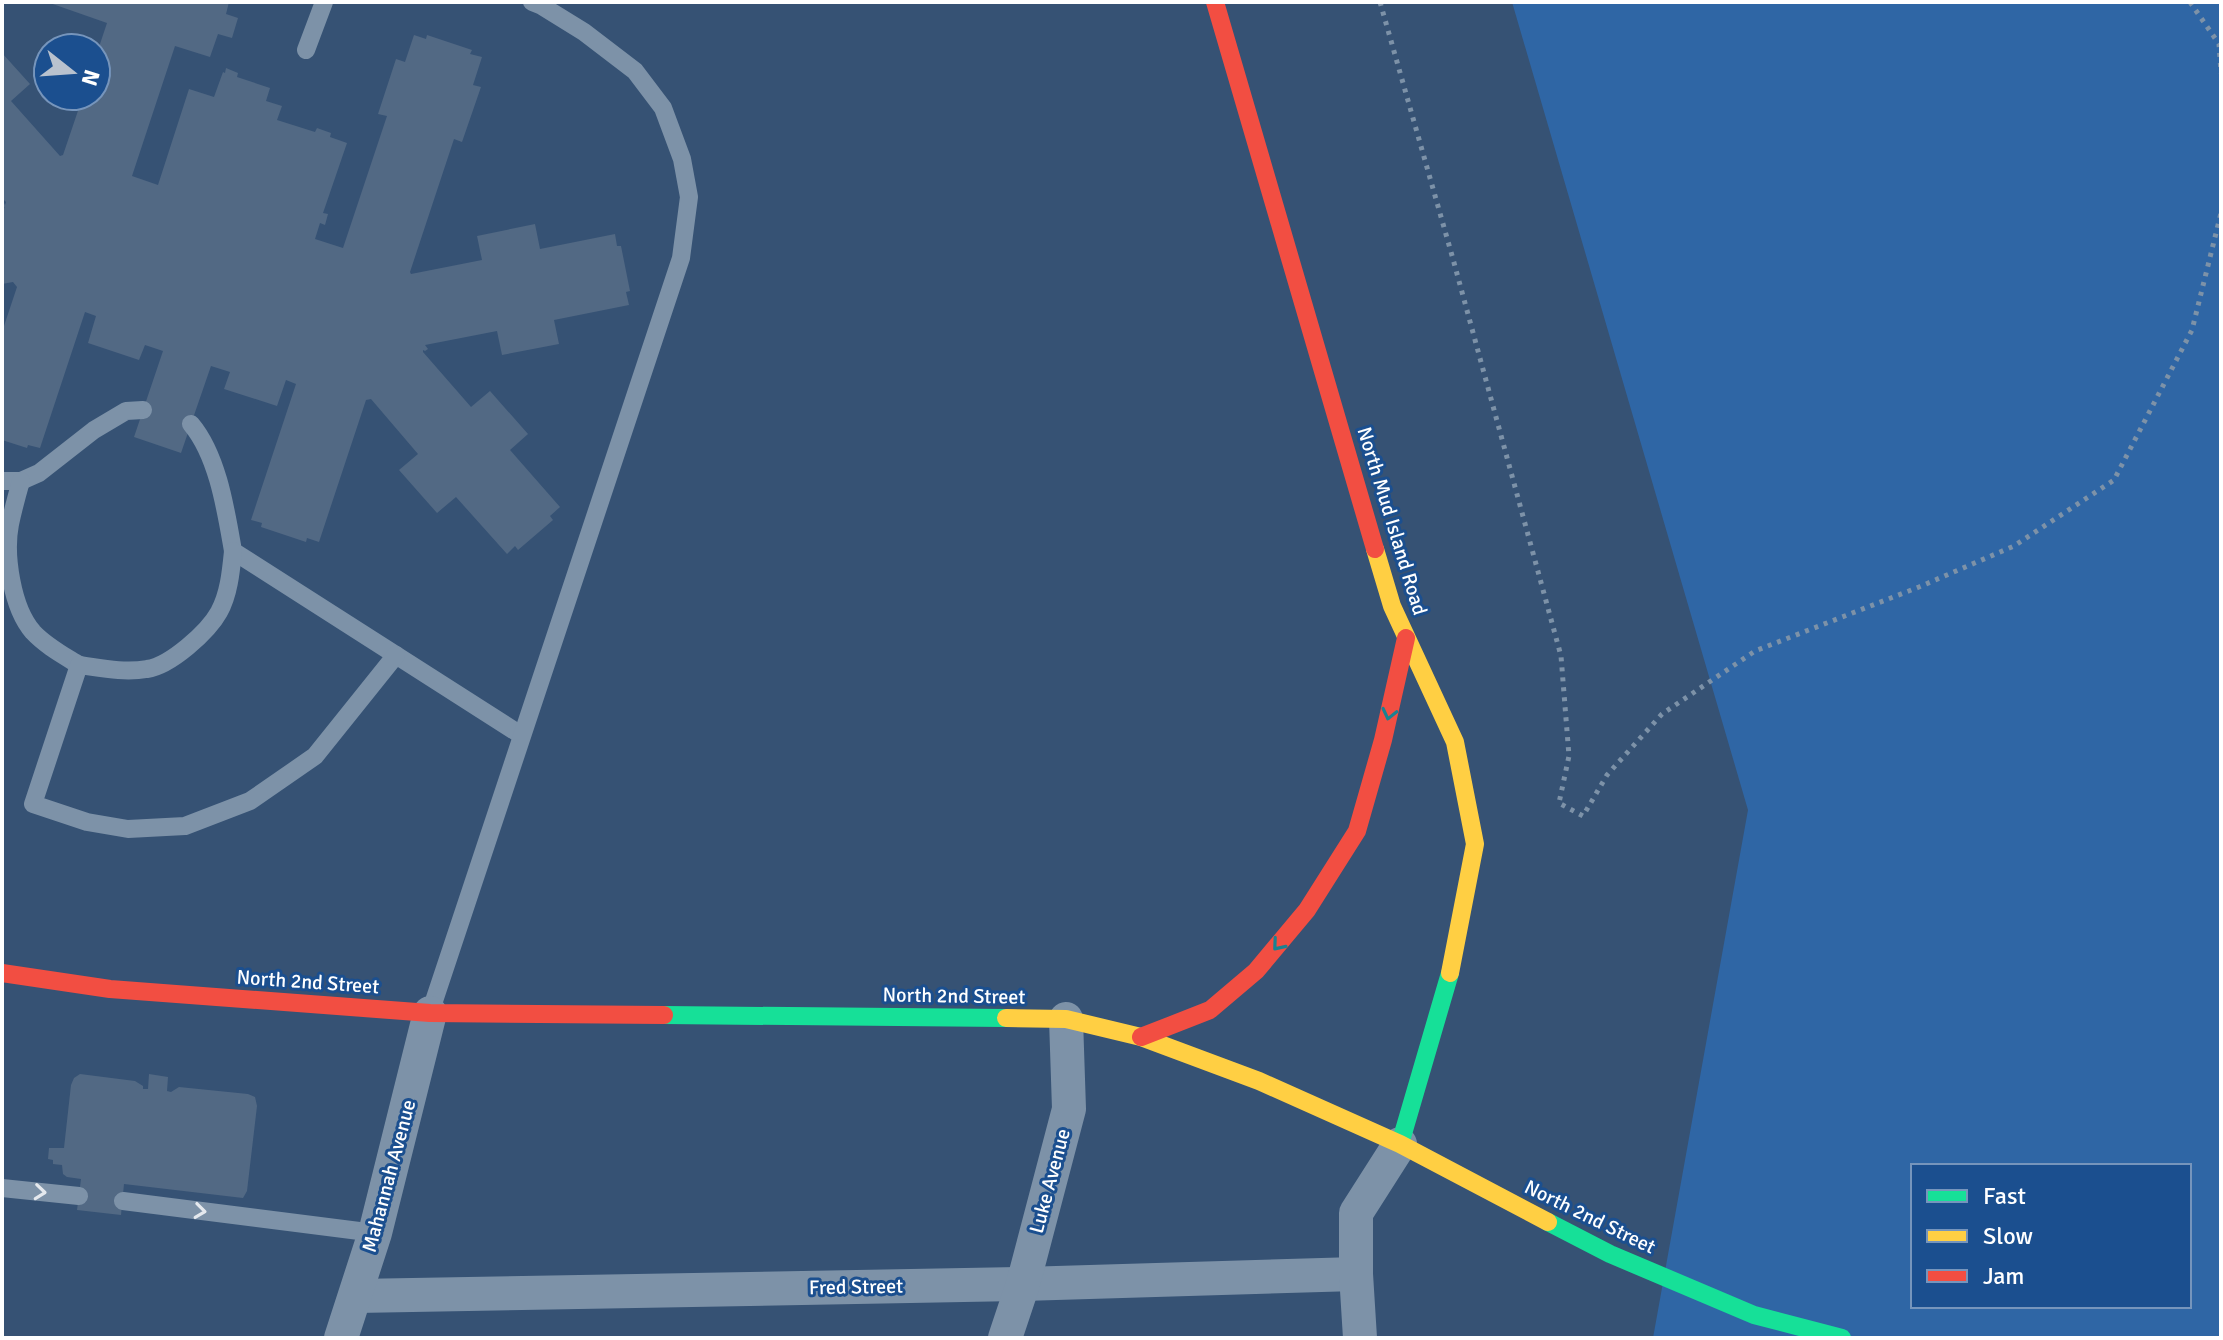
<svg xmlns="http://www.w3.org/2000/svg" width="2223" height="1340" font-family="Signika,sans-serif">
	<style>
		.green { fill: #2f66a5; fill-rule: evenodd }
		.building { fill: #526984 }
		.lines { fill: none; stroke-linecap: round; stroke-linejoin: round }
		.path { stroke: #7d92a8; stroke-width: 5; stroke-dasharray: 4 6; stroke-linecap: butt }
		.lane { stroke: #7d92a8; stroke-width: 18 }
		.street { stroke: #7d92a8; stroke-width: 34 }
		.fast { stroke: #16e098; stroke-width: 18 }
		.slow { stroke: #ffcf43; stroke-width: 18 }
		.jam { stroke: #f24e42; stroke-width: 18 }
		.oneway { stroke: #198292 }
		.oneway2 { stroke: #e5e9ee }
		.labels { text-anchor: middle; dominant-baseline: central; stroke-width: 6; stroke-linejoin: round; paint-order: stroke }
		.street-label { font-size: 20px; fill: #fff; stroke: #1b4f8f }
	</style>
	<rect width="100%" height="100%" fill="#365274"/>
	<path class="green" d="M1512,2H2221V1338H1653L1748,810ZM1913,1166H2189V1306H1913Z"/>
	<g class="building">
		<path d="M47,2H229L226,14L238,18L232,38L218,34L210,57L175,46L132,176L158,185L189,89L214,97L223,72L225,73L226,68L238,73L237,77L270,88L266,101L282,106L277,120L315,132L317,128L331,133L330,137L347,143L323,213L328,214L325,225L320,223L315,239L343,248L387,116L378,114L396,59L405,62L414,35L426,39L427,35L472,50L470,54L482,57L473,85L481,87L462,142L454,139L410,272L411,274L482,260L477,236L535,224L540,249L615,234L617,246H621L630,291L626,292L629,305L554,320L559,344L502,355L497,331L425,345L428,349L425,351L423,350V352L471,407L490,391L528,434L510,450L560,507L550,516L553,520L518,550L515,546L507,554L456,497L437,513L399,470L418,454L371,399L366,400L319,542L307,538L306,542L261,527L262,523L251,520L296,384L286,380L277,406L224,389L230,372L211,366L181,453L134,437L163,351L145,345L139,360L88,343L96,316L85,312L40,448L28,445L27,448L2,440V332L17,287L13,282L2,284V211L5,207L2,209V204L4,203L5,205L6,202L2,198V53L30,84L11,101L60,156L63,155L83,96H96V56L107,23Z"/>
		<path d="M149,1074L168,1077L167,1091L171,1092L179,1087L248,1094L255,1097L257,1106L247,1191L243,1198L124,1184L121,1215L77,1210L81,1179L67,1177L63,1174L62,1165L53,1164V1160L48,1159L49,1148H64L71,1085L74,1078L80,1074L135,1081L143,1086V1089H148Z"/>
	</g>
	<g class="lines">
		<g class="path">
			<path d="M1380,2L1453,259L1561,656L1569,756L1559,803L1583,816L1607,775L1662,714L1755,651L1919,587L2014,546L2114,480L2192,330L2221,213"/>
			<path d="M2190,2L2219,44L2221,73"/>
		</g>
		<g class="lane">
			<path d="M306,50L324,2"/>
			<path d="M191,424C218,456 226,511 233,551L521,735"/>
			<path d="M2,481H21L39,473L94,430L126,411L143,410"/>
			<path d="M21,481C17,495 13,510 10,524C4,555 12,608 33,632C46,646 63,655 79,665"/>
			<path d="M233,551C231,571 229,594 219,612C208,632 170,666 147,669C124,673 101,668 79,665L33,804L87,822L128,829L185,826L250,801L315,756L396,655"/>
			<path d="M430,1013L681,258L689,197L682,159L663,108L635,71L584,32L542,6L532,2"/>
			<path d="M2,1188L79,1196"/>
			<path d="M123,1201L375,1233"/>
		</g>
		<g class="street">
			<path d="M356,1296L1023,1284L1356,1274"/>
			<path d="M341,1338L375,1233L430,1013"/>
			<path d="M1005,1338L1023,1284L1069,1109L1066,1019"/>
			<path d="M1360,1338L1356,1274V1213L1400,1144"/>
		</g>
		<g class="fast">
			<path d="M664,1015L1006,1018"/>
			<path d="M1400,1144L1450,973"/>
			<path d="M1548,1222L1610,1254L1754,1315L1842,1338"/>
		</g>
		<g class="slow">
			<path d="M1375,549L1392,606L1455,742L1475,844L1450,973"/>
			<path d="M1006,1018L1066,1019L1141,1037L1259,1081L1400,1144L1548,1222"/>
		</g>
		<g class="jam">
			<path d="M1215,2L1375,549"/>
			<path d="M2,973L110,989L430,1013L664,1015"/>
			<path d="M1141,1037L1210,1010L1256,971L1307,910L1357,831L1383,740L1406,638"/>
		</g>
	</g>
	<defs><path id="oneway-chevron" d="M-2-3.5L2.5 0L-2 3.5" fill="none" stroke-width="1.6" stroke-linecap="round" stroke-linejoin="round" transform="scale(2)"/></defs>
	<g class="oneway">
		<use href="#oneway-chevron" transform="translate(1389 714) rotate(103)"/>
		<use href="#oneway-chevron" transform="translate(1278 945) rotate(130)"/>
	</g>
	<g class="oneway2">
		<use href="#oneway-chevron" transform="translate(40 1192) rotate(6)"/>
		<use href="#oneway-chevron" transform="translate(200 1211) rotate(7)"/>
	</g>
	<g class="labels">
		<g class="street-label">
			<text transform="translate(1392 521) rotate(73)">North Mud Island Road</text>
			<text transform="translate(308 982) rotate(4)">North 2nd Street</text>
			<text transform="translate(954 996) rotate(1)">North 2nd Street</text>
			<text transform="translate(389 1176) rotate(-75)">Mahannah Avenue</text>
			<text transform="translate(1050 1181) rotate(-75)">Luke Avenue</text>
			<text transform="translate(1590 1217) rotate(26)">North 2nd Street</text>
			<text transform="translate(856 1287) rotate(-1)">Fred Street</text>
		</g>
	</g>
	<rect width="2223" height="1340" fill="none" stroke="#ffffff" stroke-width="8"/>
	<rect x="1911" y="1164" width="280" height="144" fill="#1b4f8f" stroke="#7695bc" stroke-width="2"/>
	<rect x="1927" y="1190" width="40" height="12" fill="#16e098" stroke="#7695bc" stroke-width="2"/>
	<text x="1983" y="1204" font-size="24" fill="#ffffff">Fast</text>
	<rect x="1927" y="1230" width="40" height="12" fill="#ffcf43" stroke="#7695bc" stroke-width="2"/>
	<text x="1983" y="1244" font-size="24" fill="#ffffff">Slow</text>
	<rect x="1927" y="1270" width="40" height="12" fill="#f24e42" stroke="#7695bc" stroke-width="2"/>
	<text x="1983" y="1284" font-size="24" fill="#ffffff">Jam</text>
	<g transform="translate(72 72) rotate(107)"><circle r="38" fill="#1b4f8f" stroke="#7695bc" stroke-width="2"/>
	<path d="M0-6L14 30L0 20L-14 30Z" fill="#b9c2ce"/>
	<text y="-12" font-size="22" font-weight="bold" text-anchor="middle" fill="#ffffff">N</text>
	</g>
</svg>
